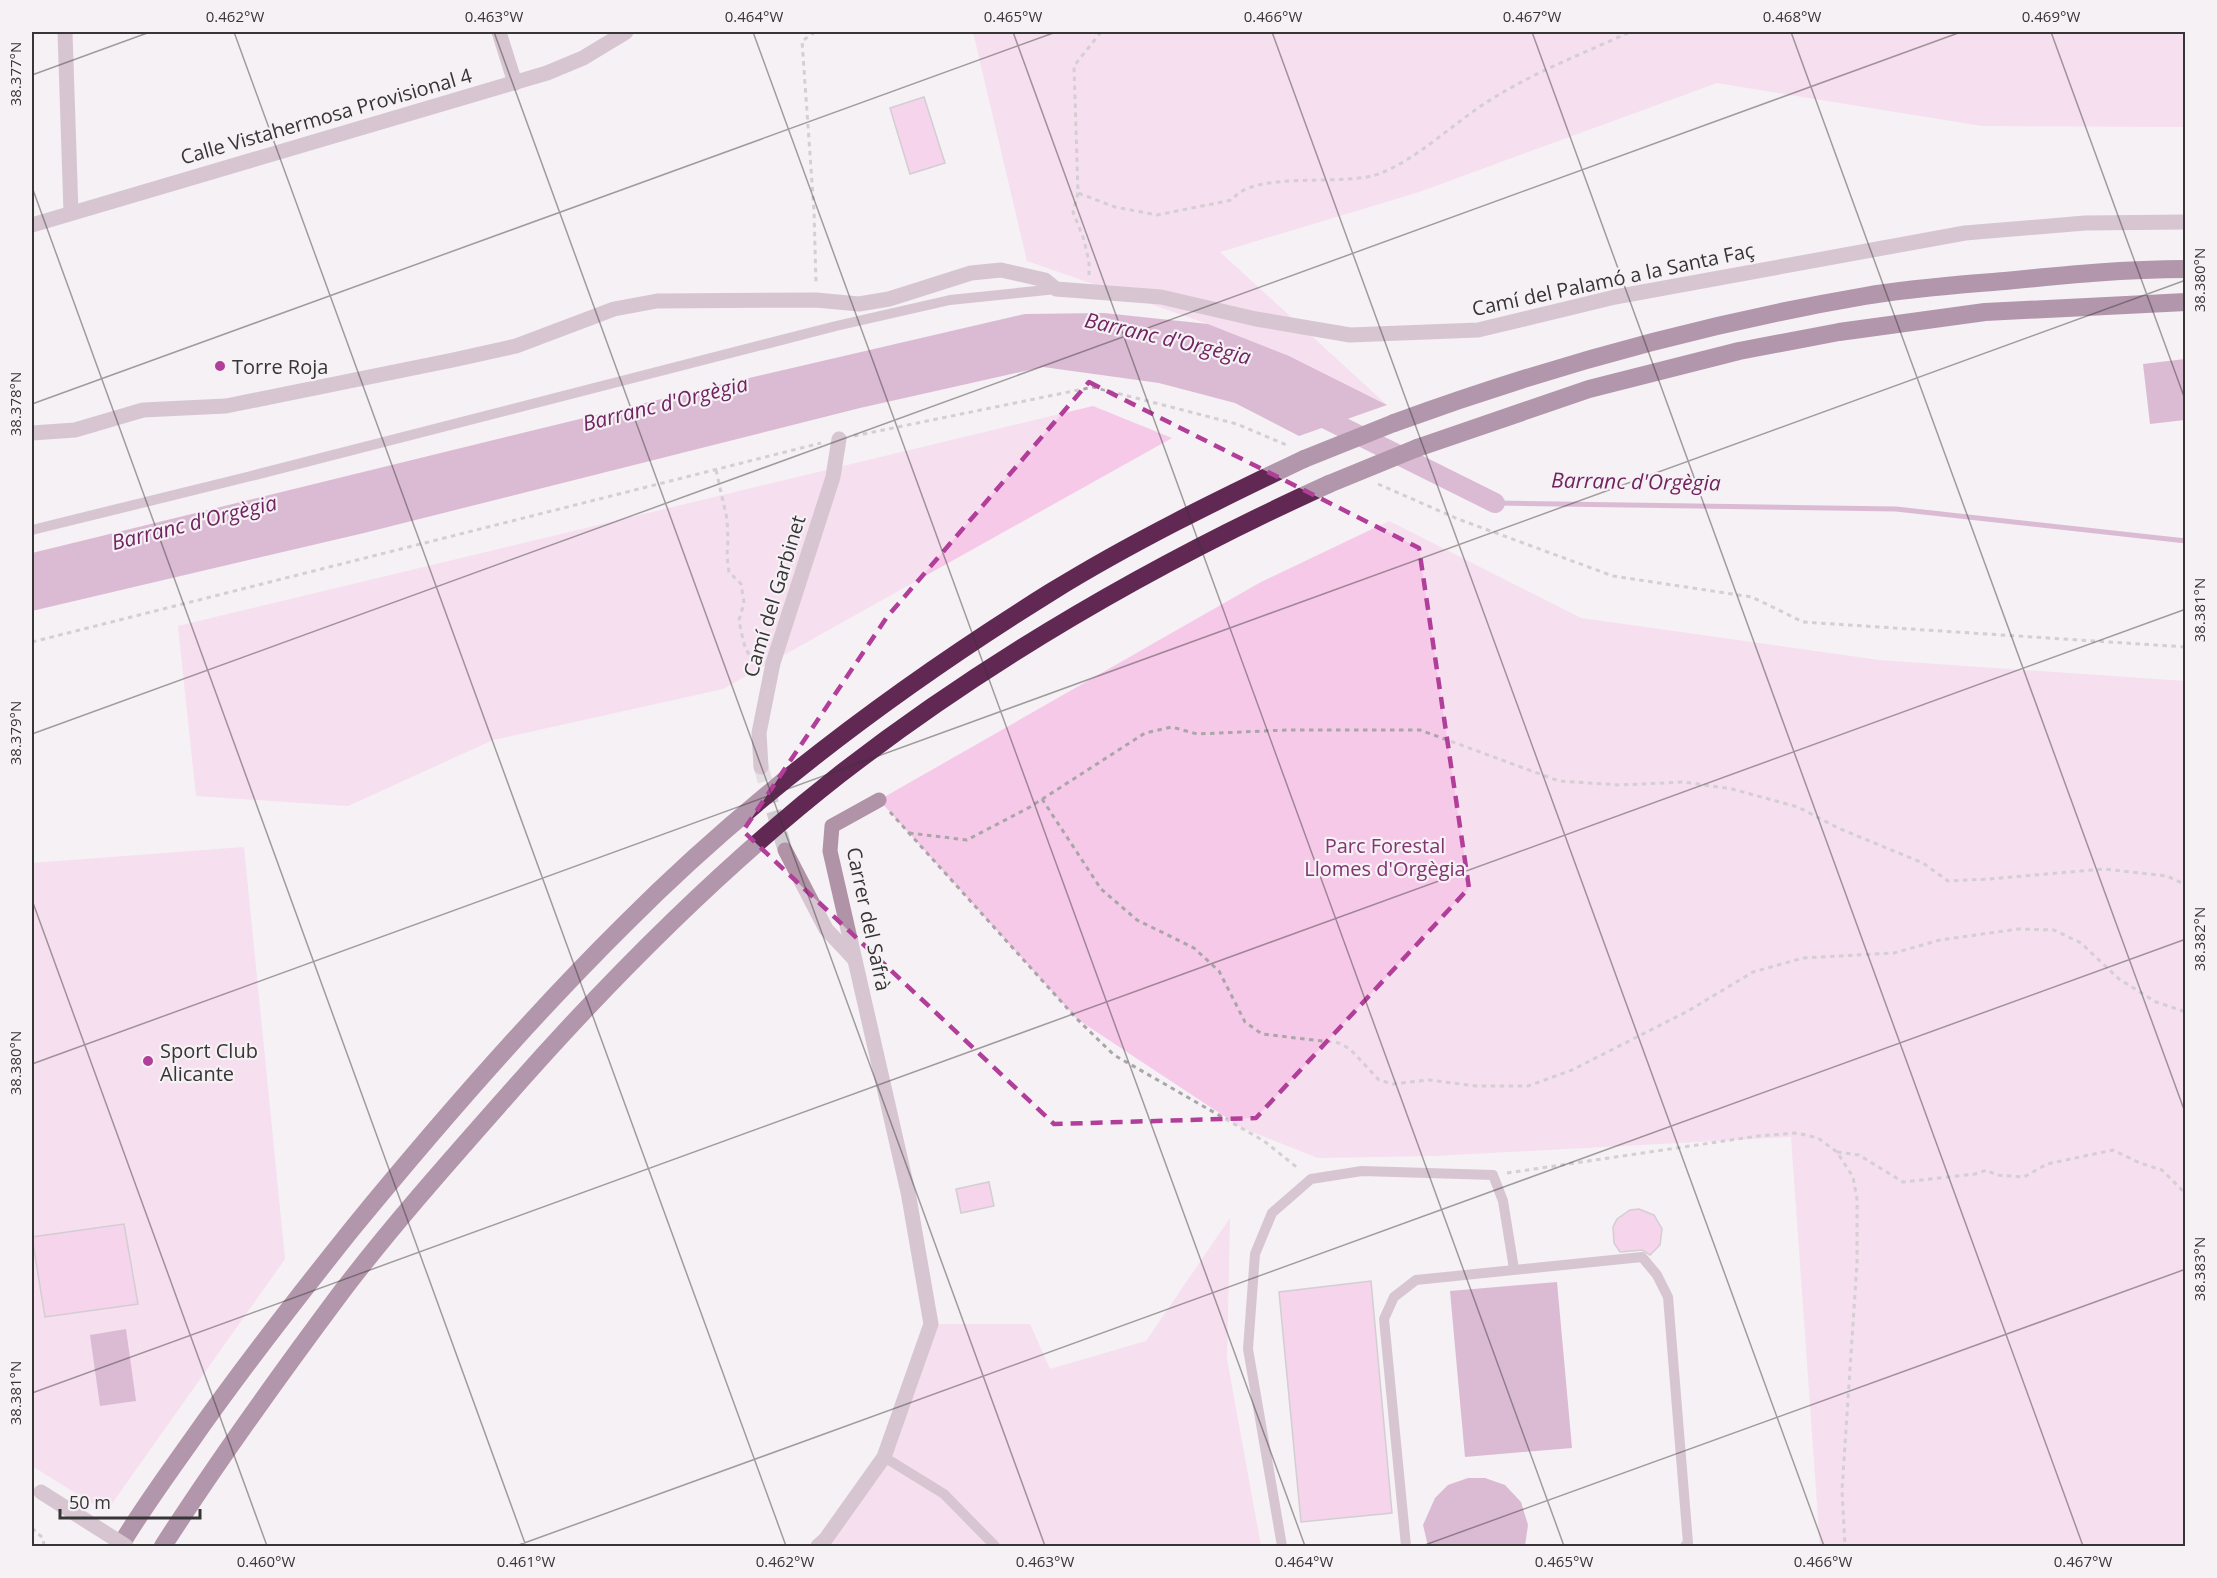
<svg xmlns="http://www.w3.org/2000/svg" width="2217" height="1578" font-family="'Open Sans',sans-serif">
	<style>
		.green { fill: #f7c9e9 }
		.water { fill: #bb7baa }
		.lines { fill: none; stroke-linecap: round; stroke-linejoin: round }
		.stream { stroke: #bb7baa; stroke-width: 5 }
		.canal { stroke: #bb7baa; stroke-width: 20 }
		.building { fill: #f6b2e3; stroke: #a8a4a7; stroke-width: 1.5 }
		.minor-tunnel { stroke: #cfcbce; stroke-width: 15; stroke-dasharray: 15 8; stroke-linecap: butt }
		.path { stroke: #a9a6a8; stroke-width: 3; stroke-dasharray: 4.5 4.5; stroke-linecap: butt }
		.service { stroke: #b193a8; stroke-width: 10 }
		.minor { stroke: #b193a8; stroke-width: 15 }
		.motorway { stroke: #602853; stroke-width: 18 }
		.minor-bridge { stroke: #b193a8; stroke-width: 15 }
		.motorway-bridge { stroke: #602853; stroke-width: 18 }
		.marked { fill: none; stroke: #b13e99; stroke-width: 4.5; stroke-dasharray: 12 8; stroke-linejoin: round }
		.ticks { fill: none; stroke: #373536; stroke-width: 1.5; stroke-opacity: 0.45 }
		.poi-dot { fill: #b13e99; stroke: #f5f1f4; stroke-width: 2 }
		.labels { text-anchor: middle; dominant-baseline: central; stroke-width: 4.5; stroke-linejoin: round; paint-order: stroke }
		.street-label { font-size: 20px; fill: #373536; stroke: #f5f1f4 }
		.poi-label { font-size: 20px; fill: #373536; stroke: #f5f1f4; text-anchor: start }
		.park-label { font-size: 20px; fill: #833571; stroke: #f5f1f4 }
		.water-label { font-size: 21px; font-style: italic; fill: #702360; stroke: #f5f1f4 }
		.neatline { fill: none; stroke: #373536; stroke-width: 2 }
		.ticks-label { font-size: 15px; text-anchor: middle; fill: #373536 }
	</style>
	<rect width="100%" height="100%" fill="#f5f1f4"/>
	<g class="green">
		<path d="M973,32H2185V127L1982,126L1717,83L1419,192L1220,252L1387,405L1288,356L1208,324L1027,261Z"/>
		<path d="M1093,406L1172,438L723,689L493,740L348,806L196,796L178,626Z"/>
		<path d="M1389,521L1581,618L1879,660L2185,681V1546H1820L1791,1137L1434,1156L1318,1158L1242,1128L1077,1019L879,800L1261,582Z"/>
		<path d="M244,847L285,1259L106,1512L32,1466V863Z"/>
		<path d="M1230,1218L1227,1359L1261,1546H818L884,1456L931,1324H1030L1050,1369L1146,1341Z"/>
	</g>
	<g class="water">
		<path d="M1104,313L1208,324L1289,356L1387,405L1299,436L1235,403L1159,383L1043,367L860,408L364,533L32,611V553L719,385L1025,314Z"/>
		<path d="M2185,359V420L2150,424L2143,364Z"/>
		<path d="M1557,1282L1572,1448L1465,1457L1450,1291Z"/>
		<path d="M126,1329L136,1401L100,1406L90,1335Z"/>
		<path d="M1468,1478H1485L1505,1485L1521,1502L1528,1525L1525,1546H1428L1423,1525L1435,1498L1448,1485Z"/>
	</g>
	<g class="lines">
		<path class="stream" d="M1495,503L1896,509L2186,541"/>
		<path class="canal" d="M1312,412L1495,503"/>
	</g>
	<g class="building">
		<path d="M924,97L945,163L910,174L890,108Z"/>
		<path d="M989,1182L994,1206L961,1213L956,1189Z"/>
		<path d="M1639,1209L1654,1215L1662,1229L1660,1245L1650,1255L1642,1250L1620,1252L1614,1243L1613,1227L1617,1219L1630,1210Z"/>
		<path d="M124,1224L138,1304L45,1317L32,1237Z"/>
		<path d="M1371,1281L1392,1513L1301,1522L1279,1292Z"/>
	</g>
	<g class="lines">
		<path class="minor-tunnel" d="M761,767L785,850"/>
		<g class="path">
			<path d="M815,32L802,41L814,211L816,283"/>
			<path d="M1101,32L1074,66L1078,193L1115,207L1157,215L1232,200C1253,169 1346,188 1381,173C1417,159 1454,123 1487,102C1532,73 1582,54 1630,32"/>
			<path d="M1078,193L1073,212L1083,237L1089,261V275"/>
			<path d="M854,436L1093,387L1237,424L1289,446"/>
			<path d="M716,470L727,519L728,540L727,556L729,572L741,584L744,603L739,620L741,631L745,647L755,666"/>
			<path d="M1378,484L1458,519L1613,576L1752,597L1803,622L2186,647"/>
			<path d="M32,642L821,443"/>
			<path d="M1042,799L1101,889L1137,920L1194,948L1219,971L1245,1022L1262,1034L1339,1043L1350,1049L1379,1080L1393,1084L1429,1080L1476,1086H1528L1572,1070L1688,1011L1753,972L1803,958L1894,953L1940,940L2018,929L2054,930L2081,943L2119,979L2156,1002L2186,1012"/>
			<path d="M890,812L1077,1019L1114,1055L1264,1141L1299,1169"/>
			<path d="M909,833L967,840L1030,807L1145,733L1172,727L1197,734L1286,730H1420L1559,781L1620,785L1684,782L1732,789L1798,807L1838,828L1923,863L1948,881L1989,879L2104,869L2167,876L2186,885"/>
			<path d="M1837,1152L1859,1155L1903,1182L1975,1174L1987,1170L1996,1175L2024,1177L2047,1164L2113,1150L2140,1163L2162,1170L2186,1194"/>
			<path d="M1507,1173L1758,1136L1797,1133L1818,1138L1837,1152L1853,1177L1857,1199V1263L1842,1490L1845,1546"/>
			<path d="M32,1528L43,1538L44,1546"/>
		</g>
		<g class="service">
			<path d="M32,530L251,476L836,326L950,300L1056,289"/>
			<path d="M884,1457L944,1494L995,1546"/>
			<path d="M1282,1546L1248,1349L1255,1254L1272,1213L1311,1179L1362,1171L1493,1175L1503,1201L1514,1269"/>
			<path d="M1406,1546L1384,1319L1394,1297L1416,1280L1642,1257L1657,1275L1668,1297L1688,1543L1685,1546"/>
		</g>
		<g class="minor">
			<path d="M65,32L71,213"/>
			<path d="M499,32L515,83"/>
			<path d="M32,225L547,73L583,58L626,32"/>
			<path d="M32,433L75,430L143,410L226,406L453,360L516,346L614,309L657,301L816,300L859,304L889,299L971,273L1001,270L1045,280L1056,289L1161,297L1256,319L1350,335L1478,330L1615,297L1965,233L2085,223L2186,222"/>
			<path d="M761,767L759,733L773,663L833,477L839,439"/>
			<path d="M785,850L826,929L855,960"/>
			<path d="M818,1546L825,1540L884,1457L931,1324L908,1192L830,851L832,826L879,800"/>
		</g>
		<g class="motorway">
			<path d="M1394,423C1550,366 1702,324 1865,296C1912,288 1958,285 2005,281C2065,275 2125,269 2186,269"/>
			<path d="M1417,448L1589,389L1739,351L1839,332L1985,312L2186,302"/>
			<path d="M120,1546C141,1511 165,1478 189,1444C240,1371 296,1299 352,1229C438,1124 528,1020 625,924C750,798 900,686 1051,592C1132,542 1218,500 1304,459"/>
			<path d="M163,1546C219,1459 281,1373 343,1290C392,1226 446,1165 499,1105C603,986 714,873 839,775C990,658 1155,563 1329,484"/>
		</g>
		<path class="minor-bridge" d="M41,1492L126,1546"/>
		<g class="motorway-bridge">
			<path d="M1304,459L1394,423"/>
			<path d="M1329,484L1417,448"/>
		</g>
	</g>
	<path d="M0 0H2217V1578H0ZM1089,382L1419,548L1469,888L1256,1118L1054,1124L743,831L887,617Z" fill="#f5f1f4" fill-opacity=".55" fill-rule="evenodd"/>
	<path class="marked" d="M1089,382L1419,548L1469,888L1256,1118L1054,1124L743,831L887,617Z"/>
	<path class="ticks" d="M234,32L786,1546M494,32L1045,1546M753,32L1305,1546M1013,32L1564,1546M1272,32L1824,1546M1532,32L2083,1546M1791,32L2186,1115M2051,32L2186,402M32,75L150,32M32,187L526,1546M32,404L1056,32M32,734L1961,32M32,900L267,1546M32,1064L2186,280M32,1393L2186,609M516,1546L2186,939M1422,1546L2186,1269"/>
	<g class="poi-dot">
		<circle cx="220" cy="366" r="6"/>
		<circle cx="148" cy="1061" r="6"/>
	</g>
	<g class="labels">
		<g class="street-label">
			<text transform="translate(326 116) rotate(-16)">Calle Vistahermosa Provisional 4</text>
			<text transform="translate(1613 279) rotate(-12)">Camí del Palamó a la Santa Faç</text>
			<text transform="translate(774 596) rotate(-73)">Camí del Garbinet</text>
			<text transform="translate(869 919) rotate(78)">Carrer del Safrà</text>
		</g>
		<g class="poi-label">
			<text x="232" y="366">Torre Roja</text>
			<text x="160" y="1050">Sport Club<tspan x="160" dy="23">Alicante</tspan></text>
		</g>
		<g class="park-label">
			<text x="1385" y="845">Parc Forestal<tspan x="1385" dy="23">Llomes d'Orgègia</tspan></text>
		</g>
		<g class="water-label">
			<text transform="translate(1168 338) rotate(13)">Barranc d'Orgègia</text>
			<text transform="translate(665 403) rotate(-14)">Barranc d'Orgègia</text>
			<text transform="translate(1636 481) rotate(1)">Barranc d'Orgègia</text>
			<text transform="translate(194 522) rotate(-14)">Barranc d'Orgègia</text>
		</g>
	</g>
	<rect width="2217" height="1578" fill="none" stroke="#f5f1f4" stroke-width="66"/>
	<path d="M60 1509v9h140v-9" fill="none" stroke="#373536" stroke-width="3"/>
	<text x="69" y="1509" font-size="18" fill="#373536" stroke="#f5f1f4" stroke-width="4.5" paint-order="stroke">50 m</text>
	<rect x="33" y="33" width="2151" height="1512" class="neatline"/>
	<g class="ticks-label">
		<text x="235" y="22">0.462°W</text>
		<text x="494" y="22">0.463°W</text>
		<text x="754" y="22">0.464°W</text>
		<text x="1013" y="22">0.465°W</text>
		<text x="1273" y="22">0.466°W</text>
		<text x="1532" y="22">0.467°W</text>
		<text x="1792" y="22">0.468°W</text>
		<text x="2051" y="22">0.469°W</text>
		<text transform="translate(16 74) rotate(-90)" y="5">38.377°N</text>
		<text transform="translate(2200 280) rotate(-90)" y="5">38.380°N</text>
		<text transform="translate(16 404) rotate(-90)" y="5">38.378°N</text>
		<text transform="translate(2200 610) rotate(-90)" y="5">38.381°N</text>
		<text transform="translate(16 733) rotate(-90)" y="5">38.379°N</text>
		<text transform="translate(2200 939) rotate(-90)" y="5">38.382°N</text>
		<text transform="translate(16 1063) rotate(-90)" y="5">38.380°N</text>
		<text transform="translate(2200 1269) rotate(-90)" y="5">38.383°N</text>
		<text transform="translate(16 1393) rotate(-90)" y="5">38.381°N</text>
		<text x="266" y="1567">0.460°W</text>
		<text x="526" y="1567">0.461°W</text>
		<text x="785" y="1567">0.462°W</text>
		<text x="1045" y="1567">0.463°W</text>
		<text x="1304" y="1567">0.464°W</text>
		<text x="1564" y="1567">0.465°W</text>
		<text x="1823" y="1567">0.466°W</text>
		<text x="2083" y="1567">0.467°W</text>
	</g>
</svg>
